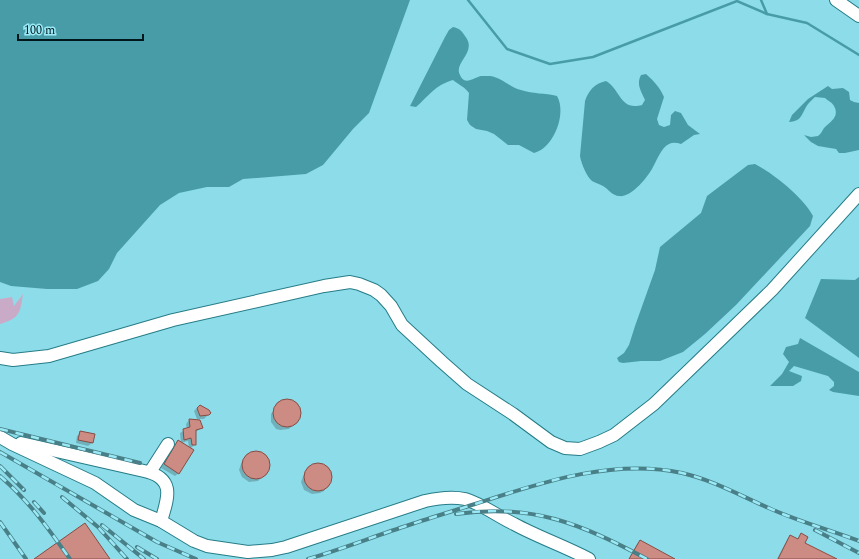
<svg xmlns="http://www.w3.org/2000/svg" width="859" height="559" font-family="Spectral,serif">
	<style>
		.green { fill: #c9abc8 }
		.water { fill: #489ca8 }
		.shadow { fill: #0003 }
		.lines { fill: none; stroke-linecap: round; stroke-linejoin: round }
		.stream { stroke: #489ca8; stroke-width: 2.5 }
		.building { fill: #cc8c83; stroke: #874c45 }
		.minor-casing { stroke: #267c87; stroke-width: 14 }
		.minor { stroke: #fff; stroke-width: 12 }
		.rail-casing { stroke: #497f87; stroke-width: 4 }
		.rail { stroke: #99eaf6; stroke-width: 2.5; stroke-dasharray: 8; stroke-linecap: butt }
	</style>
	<rect width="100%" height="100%" fill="#8cdde9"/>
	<path class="green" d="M23,294C20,313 20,318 0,324V299L12,297L14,306Z"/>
	<g class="water">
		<path d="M0,0H410L369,113L353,129L323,165L306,174L243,179L229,187H207L179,193L160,205L117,253L109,269L98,281L77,289H47L11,286L0,282Z"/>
		<path d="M453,27C459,28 462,31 465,36C478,52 453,63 460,75C465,86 473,78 481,76C484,76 488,76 490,76C503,78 509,87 521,90C533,94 545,93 557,96C567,113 554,148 534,153L519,145H508L494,134L487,131L476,129L470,125L467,120L469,93C465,87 459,85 453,80C435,85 429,96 416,107L410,106L445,37L449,30Z"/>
		<path d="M646,74C654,81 660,88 664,97L657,119L659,125L664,127L670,125L671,115L675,111L681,113L688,125L700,134L694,135L681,144C677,143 673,142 669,144C661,148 657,160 653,167C648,177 631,198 619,196C613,196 608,189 603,186C600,184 595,183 592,181C587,177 581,163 580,156L585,101C589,90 594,84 606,81C621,90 620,111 642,105L645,100C641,91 636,84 641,75Z"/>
		<path d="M828,86L832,89L843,88L849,92L850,100L854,102L859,103V150L845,153H839L836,149L818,146L811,142L804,135L811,137L818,136C821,134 822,131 824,128C830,122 840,117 834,106C832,102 828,101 825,98L815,97C812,100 808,103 806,107C801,116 801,121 789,122L792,115L808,99Z"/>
		<path d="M755,164C774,174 803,197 813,216L810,226L736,305L705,334L683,352L660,361H641L623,363L619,362L617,358L624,353L629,345L635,326L655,270L660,247L701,213L707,196L748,165Z"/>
		<path d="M859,277V358L805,318L821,279L855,280Z"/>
		<path d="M800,338L859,372V396L833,392L829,390L834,386V382L828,376L794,366L789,371L802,376L801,381L793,386H770L782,374L789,362L783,354L786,347L798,344Z"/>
	</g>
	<g class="shadow">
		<path d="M284,401L292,402L296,404L300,411L299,419L289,429L280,430L276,429L271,422V414L277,406Z"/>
		<path d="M198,407L209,414L204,419H197L194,411Z"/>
		<path d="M189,420L202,428L195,432V444L190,449L179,473L175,476L161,468L175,445L178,442L189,448L188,441L181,443L180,433L187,429L186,424Z"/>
		<path d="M81,432L92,443L88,446L76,443L77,436Z"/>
		<path d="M252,453H261L264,455L267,459L269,467L265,474L258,481L249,482L242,477L239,470L242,461Z"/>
		<path d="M315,465H323L327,468L330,471L331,479L327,487L324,491L320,493L312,494L304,490L301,482L304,474Z"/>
		<path d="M801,534L804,543L834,559H777L787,540L790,536L797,540Z"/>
		<path d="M640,541L670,559H629L637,544Z"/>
	</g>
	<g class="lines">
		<g class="stream">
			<path d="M468,0L507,49L550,64L593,57L737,1L767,14L807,23L859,55"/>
			<path d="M761,0L767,14"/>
		</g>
	</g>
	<g class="building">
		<circle cx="287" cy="413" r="14"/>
		<path d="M200,405L209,410L211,413L209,415L200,416L197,408Z"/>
		<path d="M189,419L200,420L203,428L196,430V445H192L191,438L184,440L183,429L190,427Z"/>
		<path d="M80,431L95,434L93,443L78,440Z"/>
		<path d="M178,440L194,450L179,474L164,464Z"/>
		<circle cx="256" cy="465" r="14"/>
		<circle cx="318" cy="477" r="14"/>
		<path d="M85,523L110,559H34Z"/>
		<path d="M801,533L808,537L805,543L837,559H778L790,535L798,539Z"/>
		<path d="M640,540L675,559H629Z"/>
	</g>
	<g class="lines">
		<g class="minor-casing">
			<g id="minor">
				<path d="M836,0L859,16"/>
				<path d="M0,358L13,360L49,356L173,320L324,286L350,282L359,284L374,290L381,295L391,306L402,325L442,362L467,384L513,414L551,442L565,448L580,449L599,442L614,435L654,404L772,290L859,194"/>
				<path d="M0,437L12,444L95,483L134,510L161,521L194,541L207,546L248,552L272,550L286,547L425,501C438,498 451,496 465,499C482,504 497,516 514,524C538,537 564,546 589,559"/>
				<path d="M21,443L144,471C176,478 168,498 161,521"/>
				<path d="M150,472L168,444"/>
			</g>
		</g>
		<use href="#minor" class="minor"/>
		<g class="rail-casing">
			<g id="rail">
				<path d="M0,429L140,463"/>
				<path d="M0,452L157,542L196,559"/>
				<path d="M0,466L24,490"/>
				<path d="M0,476C29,501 48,528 70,559"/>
				<path d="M62,497L98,527L127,559"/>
				<path d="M34,502L44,513"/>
				<path d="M456,514C533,503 581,524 647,559"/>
				<path d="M0,522L26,559"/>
				<path d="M102,525L144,559"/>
				<path d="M815,530L859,553"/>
				<path d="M137,547L157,559"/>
				<path d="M308,559C342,549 375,536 409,525C430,518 453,511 475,504C540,483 612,458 682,473C713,480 741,496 771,509C800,522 830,530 859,541"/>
			</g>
		</g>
		<use href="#rail" class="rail"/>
	</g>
	<path d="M18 34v6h125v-6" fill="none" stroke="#00181c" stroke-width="2"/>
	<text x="24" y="34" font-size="12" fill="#00181c" stroke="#99eaf6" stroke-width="3" paint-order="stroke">100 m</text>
</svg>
